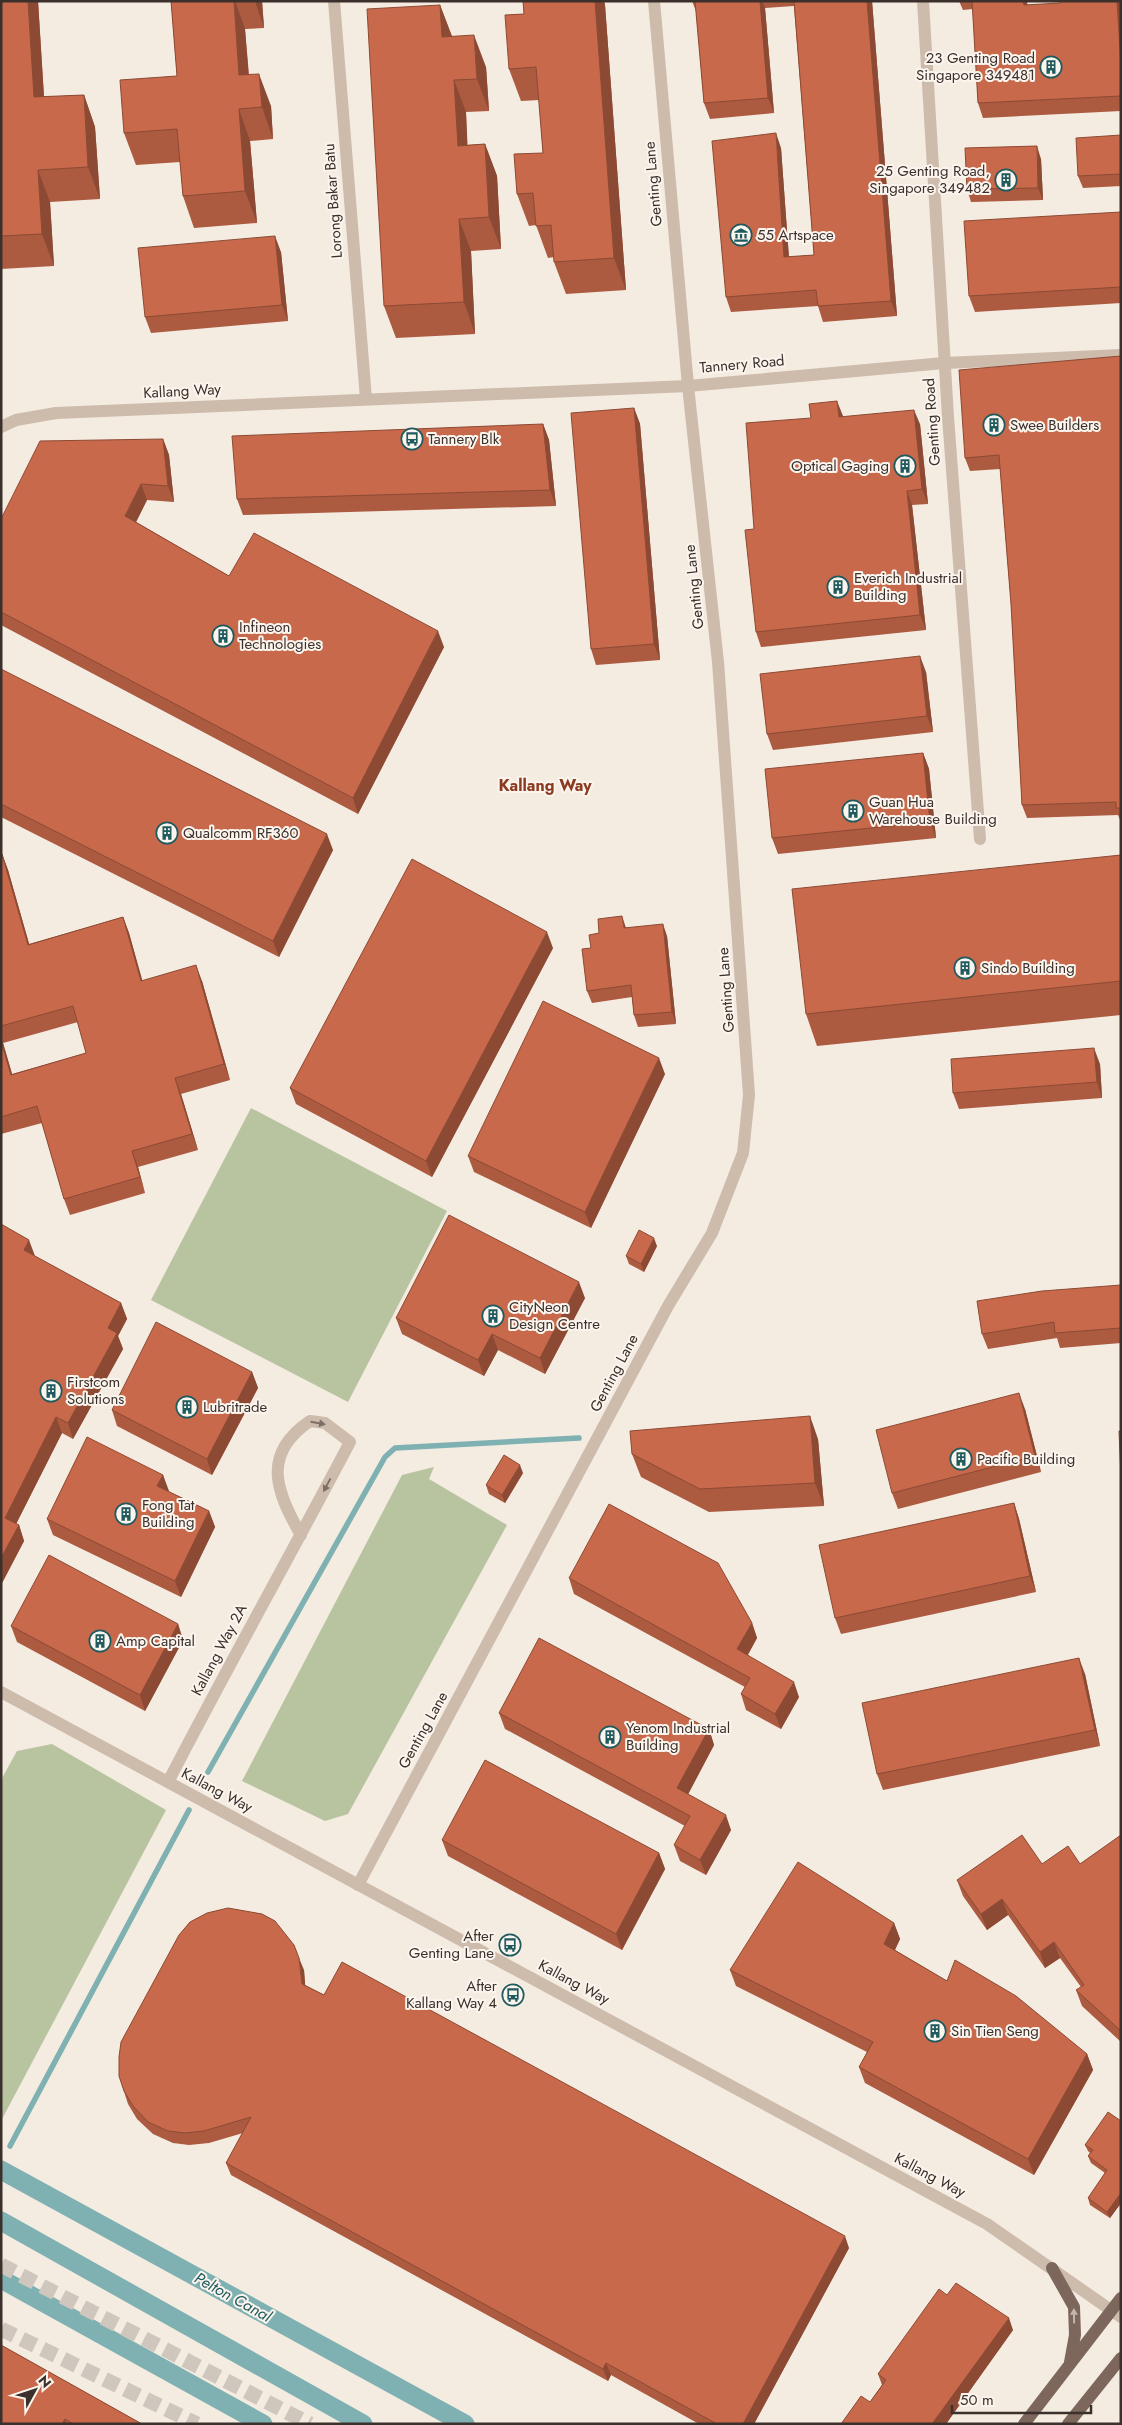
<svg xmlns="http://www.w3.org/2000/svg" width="1122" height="2425" font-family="Jost,sans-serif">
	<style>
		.green { fill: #b8c4a0 }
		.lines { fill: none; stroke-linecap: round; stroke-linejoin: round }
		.stream { stroke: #7fb0b2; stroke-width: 5.5 }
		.canal { stroke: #7fb0b2; stroke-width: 19 }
		.highway-tunnel { stroke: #cfc6bd; stroke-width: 15; stroke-dasharray: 15 8; stroke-linecap: butt }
		.minor { stroke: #cdbbac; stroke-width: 12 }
		.major { stroke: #7d675c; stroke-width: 12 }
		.wall { fill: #ac5a40; fill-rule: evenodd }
		.shaded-wall { fill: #8c4a34 }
		.building { fill: #c8694b; stroke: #8c4a34 }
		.oneway { fill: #7d6f65 }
		.oneway2 { fill: #c2b5ac }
		.labels { text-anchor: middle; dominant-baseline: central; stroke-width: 4; stroke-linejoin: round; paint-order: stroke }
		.poi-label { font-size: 15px; fill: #3b302b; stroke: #fbf5ee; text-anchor: start }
		.street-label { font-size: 15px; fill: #3b302b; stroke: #fbf5ee }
		.neighbourhood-label { font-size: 16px; font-weight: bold; fill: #8c3b22; stroke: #fbf5ee }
		.water-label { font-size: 16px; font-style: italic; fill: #1f5a5e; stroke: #fbf5ee }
	</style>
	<rect width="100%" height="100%" fill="#f4ebe1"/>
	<g class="green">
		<path d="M251,1108L447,1211L348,1402L151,1300Z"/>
		<path d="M434,1467L429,1479L507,1525L348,1814L325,1821L242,1781L402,1475Z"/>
		<path d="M52,1744L166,1810L1,2121V1780L17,1751Z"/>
	</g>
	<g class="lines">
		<g class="stream">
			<path d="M208,1772L385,1457L395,1448L579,1438"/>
			<path d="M10,2146L189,1810"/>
		</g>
		<g class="canal">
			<path d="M1,2170L465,2424"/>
			<path d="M1,2221L363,2424"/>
			<path d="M1,2279L263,2424"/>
		</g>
		<g class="highway-tunnel">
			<path d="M1,2265L310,2424"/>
			<path d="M1,2329L197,2424"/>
		</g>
		<g class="minor">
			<path d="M334,1L366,399"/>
			<path d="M923,1L948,417L980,839"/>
			<path d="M1,427L16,420L56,413L688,386L944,363L1121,355"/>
			<path d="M1,1692L987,2224L1121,2317"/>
			<path d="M168,1782C227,1668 290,1556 350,1442L325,1423L310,1421C261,1454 276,1492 301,1535"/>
			<path d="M358,1885L668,1306L712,1233L743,1153L749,1095L718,662L688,386L654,1"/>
		</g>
		<g class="major">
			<path d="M1052,2268L1074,2307L1075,2335L1070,2362"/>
			<path d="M1024,2424L1121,2298"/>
			<path d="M1068,2424L1121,2358"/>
		</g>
	</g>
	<g class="wall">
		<path d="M1,1H38L44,97L84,95L95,127L100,199L50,202L54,266L1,269Z"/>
		<path d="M171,1H262L264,28L245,29L249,75L271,106L273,139L250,141L257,223L194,228L183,196L180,162L136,165L124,133L177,76Z"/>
		<path d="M523,1H604L605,5L626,290L566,294L554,262V257L548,258L536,225L529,226L517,194L543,153L539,100L521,101L509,69L524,14Z"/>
		<path d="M692,1H872L897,316L823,322L818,306L731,312L726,297L781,148L789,257L814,255L794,6L765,8L774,113L710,119L704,103L696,11Z"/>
		<path d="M959,1H1027V5L1121,1V111L983,118L978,103L973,9L963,10Z"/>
		<path d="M440,5L452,36L486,67L489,111L466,112L467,145L485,144L497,176L501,249L471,251L475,334L396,338L384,306Z"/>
		<path d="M1121,135V186L1083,188L1078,176Z"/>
		<path d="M1041,159L1043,200L971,202L967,189Z"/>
		<path d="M1121,212V303L975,312L969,296Z"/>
		<path d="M281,252L288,321L151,333L145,317Z"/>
		<path d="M1121,356V822L1118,815L1027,818L1022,805L1011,604L1000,469L970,471L965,458Z"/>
		<path d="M634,408L640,424L660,660L596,665L591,649Z"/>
		<path d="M843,417L920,424L928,504L912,505L926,630L761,647L756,632L754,529Z"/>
		<path d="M543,424L549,440L556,506L243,515L237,499Z"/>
		<path d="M163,439L169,455L174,502L147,500L136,522L229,576L444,647L358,814L1,625V519Z"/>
		<path d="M1,669L333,850L279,957L1,817Z"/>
		<path d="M926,672L933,732L773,750L767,734Z"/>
		<path d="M923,753L929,769L936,838L778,854L772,838Z"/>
		<path d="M1,854H2L8,870L29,944L123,917L129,933L142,981H202L230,1080L181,1094L198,1150L138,1167L145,1193L70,1215L64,1199L42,1123L1,1134ZM78,1022L86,1053L12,1074L3,1043Z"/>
		<path d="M1121,855V1015L817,1046L806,1014Z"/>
		<path d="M626,928L667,936L676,1024L638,1027L634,1015L632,997L592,1003L587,991L591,948L599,933Z"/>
		<path d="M553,948L432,1177L296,1104L290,1088Z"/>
		<path d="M1100,1064L1102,1098L959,1109L953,1093Z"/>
		<path d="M665,1074L591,1228L474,1172L468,1156Z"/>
		<path d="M1,1224L34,1256L121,1303L127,1319L118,1336L123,1349L73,1439L62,1433L16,1524L19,1525L24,1541L1,1585Z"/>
		<path d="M657,1246L644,1272L629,1264L626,1256Z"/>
		<path d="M1121,1285V1343L1060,1348L1057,1338L988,1349L982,1334Z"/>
		<path d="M585,1298L545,1374L498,1350L484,1376L402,1334L396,1318Z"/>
		<path d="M252,1372L258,1388L212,1475L117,1426L112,1410Z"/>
		<path d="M1025,1409L1041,1472L898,1509L892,1493Z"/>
		<path d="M818,1439L824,1506L709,1512L641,1477L632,1454Z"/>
		<path d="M523,1473L505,1503L489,1494L486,1485Z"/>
		<path d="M163,1475L168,1491L209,1511L215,1527L181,1597L53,1535L47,1519Z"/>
		<path d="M1014,1503L1019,1519L1036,1592L841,1634L835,1618Z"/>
		<path d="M569,1578L752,1623L757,1638L748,1655L799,1697L781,1729L746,1710L741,1694L745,1687L574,1594Z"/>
		<path d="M178,1624L183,1640L145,1711L17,1642L11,1626Z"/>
		<path d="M1085,1674L1100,1746L883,1790L877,1774Z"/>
		<path d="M499,1713L709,1729L714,1745L688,1794L731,1830L706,1875L680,1861L674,1845L685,1826L505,1729Z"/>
		<path d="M1121,1835V2042L1082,2006L1076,1990L1081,1987L1060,1958L1045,1968L1008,1915L987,1930L963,1896L957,1880L1042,1864H1080Z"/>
		<path d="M442,1840L659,1853L665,1869L622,1950L448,1856Z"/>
		<path d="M894,1923L900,1939L895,1950L947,1981L1087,2054L1093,2070L1034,2175L865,2083L859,2067L867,2052L736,1986L730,1970Z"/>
		<path d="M304,1970L305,1985L324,1995L849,2248L754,2424H699L611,2375L608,2381L231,2175L226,2163L243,2133L209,2143L189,2145L173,2143L153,2134L137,2119L128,2104L119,2076Z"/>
		<path d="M1121,2121V2203L1110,2218L1090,2205L1088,2198L1105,2173L1091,2163L1088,2156L1090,2153L1088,2151L1085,2145Z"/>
		<path d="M947,2295L1013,2330L946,2424H841L870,2402L882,2385L878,2374Z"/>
		<path d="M1,2345L142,2424H1Z"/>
	</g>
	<g class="shaded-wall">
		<path d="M28,1H38L46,129L34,97Z"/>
		<path d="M234,1H235L245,29L251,107L239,75Z"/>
		<path d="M255,1H262L264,28Z"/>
		<path d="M595,1H604L605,5L626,290L614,258Z"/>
		<path d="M760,1H762L765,8L774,113L768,98Z"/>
		<path d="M867,1H872L897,316L891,301Z"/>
		<path d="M1023,1H1027L1029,20L1024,5Z"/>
		<path d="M1117,1H1121V64Z"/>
		<path d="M440,5L452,37H442Z"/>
		<path d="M474,35L486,67L489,111L477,79Z"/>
		<path d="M259,74L271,106L273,139L262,107Z"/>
		<path d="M454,80L466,112L469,178L458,146Z"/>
		<path d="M84,95L95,127L100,199L88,167Z"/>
		<path d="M239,109L250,141L257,223L245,191Z"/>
		<path d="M776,133L781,148L790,273L784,257Z"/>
		<path d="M485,144L497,176L501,249L489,217Z"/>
		<path d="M1037,146L1041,159L1043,200L1038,188Z"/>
		<path d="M38,170L50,202L54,266L42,234Z"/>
		<path d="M459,219L471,251L475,334L464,302Z"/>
		<path d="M275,236L281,252L288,321L282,305Z"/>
		<path d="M837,401L843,416L844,432L839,417Z"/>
		<path d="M634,408L640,424L660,660L654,644Z"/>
		<path d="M914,410L920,424L928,504L922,489Z"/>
		<path d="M543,424L549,440L556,506L550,490Z"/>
		<path d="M163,439L169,455L174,502L168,486Z"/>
		<path d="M141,484L147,500L131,532L125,516Z"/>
		<path d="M907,491L912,505L926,630L920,615Z"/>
		<path d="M438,631L444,647L358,814L353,798Z"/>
		<path d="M920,656L926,672L933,732L927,716Z"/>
		<path d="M923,753L929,769L936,838L930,822Z"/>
		<path d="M327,834L333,850L279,957L273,941Z"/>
		<path d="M2,854L8,870L34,961L28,945Z"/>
		<path d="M622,916L626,928H624Z"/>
		<path d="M123,917L129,933L147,997L141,981Z"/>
		<path d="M663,924L667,936L676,1024L672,1012Z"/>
		<path d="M547,932L553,948L432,1177L426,1161Z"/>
		<path d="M196,965L202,981L230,1080L224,1064Z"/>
		<path d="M1,1038L3,1043L17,1091L11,1075L1,1041Z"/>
		<path d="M1094,1048L1100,1064L1102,1098L1097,1082Z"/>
		<path d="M659,1058L665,1074L591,1228L585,1212Z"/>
		<path d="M175,1078L181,1094L198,1150L192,1134Z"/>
		<path d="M132,1151L138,1167L145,1193L140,1177Z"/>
		<path d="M654,1238L657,1246L644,1272L641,1264Z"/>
		<path d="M29,1240L35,1256L24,1250Z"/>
		<path d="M579,1282L585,1298L545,1374L540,1358Z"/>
		<path d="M121,1303L127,1319L118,1336L123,1349L73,1439L68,1423L108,1328Z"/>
		<path d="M492,1334L498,1350L484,1376L478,1360Z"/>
		<path d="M252,1372L258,1388L212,1475L207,1459Z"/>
		<path d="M1019,1393L1025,1409L1041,1472L1035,1456Z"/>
		<path d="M810,1416L818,1439L824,1506L815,1483Z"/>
		<path d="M56,1417L62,1433L11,1534L5,1518Z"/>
		<path d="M520,1465L523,1473L505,1503L502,1495Z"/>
		<path d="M163,1475L169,1491L163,1502L157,1486Z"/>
		<path d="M1014,1503L1019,1519L1036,1592L1030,1576Z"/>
		<path d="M209,1511L215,1527L181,1597L175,1581Z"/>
		<path d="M19,1525L24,1541L1,1585V1558Z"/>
		<path d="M752,1623L757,1638L742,1664L737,1649Z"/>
		<path d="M178,1624L183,1640L145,1711L140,1695Z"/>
		<path d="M1079,1658L1085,1674L1100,1746L1095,1730Z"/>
		<path d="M794,1682L799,1697L781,1729L775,1714Z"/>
		<path d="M709,1729L714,1745L683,1804L677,1788Z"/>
		<path d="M726,1815L731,1830L706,1875L700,1860Z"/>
		<path d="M659,1853L665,1869L622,1950L616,1934Z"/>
		<path d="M1002,1899L1008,1915L987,1930L981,1914Z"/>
		<path d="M894,1923L900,1939L890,1960L884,1944Z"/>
		<path d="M1054,1942L1060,1958L1045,1968L1040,1952Z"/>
		<path d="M299,1958L304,1970L306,1996L302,1984Z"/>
		<path d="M1087,2054L1093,2070L1034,2175L1028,2159Z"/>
		<path d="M1121,2193V2203L1110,2218L1107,2212Z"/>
		<path d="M845,2236L849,2248L754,2424H743Z"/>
		<path d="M1009,2318L1013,2330L946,2424H932Z"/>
		<path d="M606,2363L611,2375L608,2381L603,2369Z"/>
		<path d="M65,2419L66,2424H62Z"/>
	</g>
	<g class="building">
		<path d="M1,1H28L34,97L84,95L88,167L38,170L42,234L1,236Z"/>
		<path d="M171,1H234L239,75L259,74L262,107L239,109L245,191L183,196L177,129L124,133L120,80L177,76Z"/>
		<path d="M523,1H595L614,258L554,262L551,225L536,226L533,193L517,194L514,154L543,153L536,67L509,69L505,15L524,14Z"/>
		<path d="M695,1H760L768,98L704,103Z"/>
		<path d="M794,1H867L891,301L818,306L816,290L726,297L712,141L776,133L784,257L814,255Z"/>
		<path d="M972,1H1023L1024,5L1060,3V1H1117L1121,64V96L978,103Z"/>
		<path d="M440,5L442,37L474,35L477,79L454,80L458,146L485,144L489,217L459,219L464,302L384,306L367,9Z"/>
		<path d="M1121,135V174L1078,176L1076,138Z"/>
		<path d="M1037,146L1038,188L967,189L965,148Z"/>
		<path d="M1121,212V287L969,296L964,221Z"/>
		<path d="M275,236L282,305L145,317L138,248Z"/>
		<path d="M1121,356V808H1116V802L1022,805L1011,604L999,455L965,458L959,370Z"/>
		<path d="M837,401L839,417L914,410L922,489L907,491L920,615L756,632L745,530L754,529L746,423L811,418L809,404Z"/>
		<path d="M634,408L654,644L591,649L571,413Z"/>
		<path d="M543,424L550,490L237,499L232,436Z"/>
		<path d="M163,439L168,486L141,484L125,516L229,576L254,533L438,631L353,798L1,612V519L40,441Z"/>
		<path d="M920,656L927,716L767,734L760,674Z"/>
		<path d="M1,669L327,834L273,941L1,804Z"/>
		<path d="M923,753L930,822L772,838L765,769Z"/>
		<path d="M1,854H2L28,945L123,917L141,981L196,965L224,1064L175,1078L192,1134L132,1151L140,1177L64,1199L37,1106L1,1117V1041L11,1075L86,1053L73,1006L1,1026Z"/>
		<path d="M1121,855V981L806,1014L792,889Z"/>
		<path d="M412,859L547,932L426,1161L290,1088Z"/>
		<path d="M622,916L624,928L663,924L672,1012L634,1015L631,985L587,991L582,949L591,948L589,935L599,933L598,919Z"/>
		<path d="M543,1001L659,1058L585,1212L468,1156Z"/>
		<path d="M1094,1048L1097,1082L953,1093L951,1059Z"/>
		<path d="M449,1215L579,1282L540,1358L492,1334L478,1360L396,1318Z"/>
		<path d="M1,1224L29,1240L24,1250L121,1303L108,1328L117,1333L68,1423L56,1417L5,1518L19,1525L1,1558Z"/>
		<path d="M639,1230L654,1238L641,1264L626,1256Z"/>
		<path d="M1121,1285V1328L1055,1333L1054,1322L982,1334L977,1301L1042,1291Z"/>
		<path d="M156,1322L252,1372L207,1459L112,1410Z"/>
		<path d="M1019,1393L1035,1456L892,1493L876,1430Z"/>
		<path d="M810,1416L815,1483L700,1489L632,1454L630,1431Z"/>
		<path d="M1119,1431H1121V1477Z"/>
		<path d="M87,1437L163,1475L157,1486L209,1511L175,1581L47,1519Z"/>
		<path d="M504,1455L520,1465L502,1495L486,1485Z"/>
		<path d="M1014,1503L1030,1576L835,1618L819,1545Z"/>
		<path d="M609,1504L718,1563L752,1623L737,1649L794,1682L775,1714L741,1694L750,1678L569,1578Z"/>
		<path d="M49,1555L178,1624L140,1695L11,1626Z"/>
		<path d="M539,1638L709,1729L677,1788L726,1815L700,1860L674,1845L690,1816L499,1713Z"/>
		<path d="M1079,1658L1095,1730L877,1774L862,1703Z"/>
		<path d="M485,1760L659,1853L616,1934L442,1840Z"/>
		<path d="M1022,1835L1042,1864L1068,1846L1080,1864L1121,1835V2031L1076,1990L1084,1985L1054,1942L1040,1952L1002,1899L981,1914L957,1880Z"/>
		<path d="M798,1862L894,1923L884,1944L947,1981L955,1960L1016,1996L1087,2054L1028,2159L859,2067L873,2042L730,1970Z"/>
		<path d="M228,1908L262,1914L275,1921L294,1945L299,1958L302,1984L324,1995L342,1962L845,2236L743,2424H717L606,2363L603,2369L226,2163L251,2117L204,2131L185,2133L168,2131L148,2122L133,2106L124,2091L119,2076V2057L121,2042L179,1935L190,1922L207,1913Z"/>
		<path d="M1108,2112L1121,2121V2193L1107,2212L1088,2198L1107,2170L1088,2156L1093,2150L1085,2145Z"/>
		<path d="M956,2283L1009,2318L932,2424H841L861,2396L870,2402L886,2380L878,2374L939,2289L947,2295Z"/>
		<path d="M1,2345L142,2424H73L65,2419L62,2424H1Z"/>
	</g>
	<defs><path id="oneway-solid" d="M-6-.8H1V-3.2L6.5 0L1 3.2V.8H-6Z" transform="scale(1.25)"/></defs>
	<g class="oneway">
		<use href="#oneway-solid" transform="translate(318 1423) rotate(10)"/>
		<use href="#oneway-solid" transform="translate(327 1485) rotate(118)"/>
	</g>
	<use class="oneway2" href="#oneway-solid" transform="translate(1074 2316) rotate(-91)"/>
	<defs>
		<g id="building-ring" transform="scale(1.125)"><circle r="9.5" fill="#fbf5ee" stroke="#1f5a5e" stroke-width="1.5"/><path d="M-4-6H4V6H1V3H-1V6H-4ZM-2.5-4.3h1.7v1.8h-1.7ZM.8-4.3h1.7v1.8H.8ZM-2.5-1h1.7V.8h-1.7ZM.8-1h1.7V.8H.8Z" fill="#1f5a5e"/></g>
		<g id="museum-ring" transform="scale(1.125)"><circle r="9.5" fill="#fbf5ee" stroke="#1f5a5e" stroke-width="1.5"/><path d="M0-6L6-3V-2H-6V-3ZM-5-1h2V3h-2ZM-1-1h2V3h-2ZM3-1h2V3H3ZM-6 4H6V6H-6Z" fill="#1f5a5e"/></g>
		<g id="bus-ring" transform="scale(1.125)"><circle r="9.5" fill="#fbf5ee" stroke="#1f5a5e" stroke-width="1.5"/><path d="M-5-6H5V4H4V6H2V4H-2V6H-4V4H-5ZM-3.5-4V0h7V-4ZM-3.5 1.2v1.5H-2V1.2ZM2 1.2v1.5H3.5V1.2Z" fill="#1f5a5e"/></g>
	</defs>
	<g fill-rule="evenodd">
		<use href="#building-ring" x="1051" y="67"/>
		<use href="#building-ring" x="1006" y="180"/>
		<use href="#museum-ring" x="741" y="235"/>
		<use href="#building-ring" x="994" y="425"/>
		<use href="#bus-ring" x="412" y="439"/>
		<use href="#building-ring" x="905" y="466"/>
		<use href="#building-ring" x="838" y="587"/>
		<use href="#building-ring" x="223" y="636"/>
		<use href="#building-ring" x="853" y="811"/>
		<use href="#building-ring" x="167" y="833"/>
		<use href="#building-ring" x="965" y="968"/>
		<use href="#building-ring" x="493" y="1316"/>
		<use href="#building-ring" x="51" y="1391"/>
		<use href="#building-ring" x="187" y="1407"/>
		<use href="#building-ring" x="961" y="1459"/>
		<use href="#building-ring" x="126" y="1514"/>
		<use href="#building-ring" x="100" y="1641"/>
		<use href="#building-ring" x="610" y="1737"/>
		<use href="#bus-ring" x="510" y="1945"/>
		<use href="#bus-ring" x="513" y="1995"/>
		<use href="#building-ring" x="935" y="2031"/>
	</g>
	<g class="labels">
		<g class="poi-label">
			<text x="1035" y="58" text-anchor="end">23 Genting Road<tspan x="1035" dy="17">Singapore 349481</tspan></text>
			<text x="990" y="171" text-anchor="end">25 Genting Road,<tspan x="990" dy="17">Singapore 349482</tspan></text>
			<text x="757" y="235">55 Artspace</text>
			<text x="1010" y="425">Swee Builders</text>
			<text x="428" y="439">Tannery Blk</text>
			<text x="889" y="466" text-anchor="end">Optical Gaging</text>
			<text x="854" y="578">Everich Industrial<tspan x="854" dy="17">Building</tspan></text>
			<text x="239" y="627">Infineon<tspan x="239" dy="17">Technologies</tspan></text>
			<text x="869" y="802">Guan Hua<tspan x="869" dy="17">Warehouse Building</tspan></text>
			<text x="183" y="833">Qualcomm RF360</text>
			<text x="981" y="968">Sindo Building</text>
			<text x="509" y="1307">CityNeon<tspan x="509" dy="17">Design Centre</tspan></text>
			<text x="67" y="1382">Firstcom<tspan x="67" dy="17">Solutions</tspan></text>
			<text x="203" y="1407">Lubritrade</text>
			<text x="977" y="1459">Pacific Building</text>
			<text x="142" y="1505">Fong Tat<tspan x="142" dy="17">Building</tspan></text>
			<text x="116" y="1641">Amp Capital</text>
			<text x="626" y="1728">Yenom Industrial<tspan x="626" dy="17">Building</tspan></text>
			<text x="494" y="1936" text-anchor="end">After<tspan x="494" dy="17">Genting Lane</tspan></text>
			<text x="497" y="1986" text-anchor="end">After<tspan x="497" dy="17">Kallang Way 4</tspan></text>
			<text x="951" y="2031">Sin Tien Seng</text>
		</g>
		<g class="street-label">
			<text transform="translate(653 184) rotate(-95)">Genting Lane</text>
			<text transform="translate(333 201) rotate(-94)">Lorong Bakar Batu</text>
			<text transform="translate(742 364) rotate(-5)">Tannery Road</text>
			<text transform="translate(182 391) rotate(-3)">Kallang Way</text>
			<text transform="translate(932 422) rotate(-94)">Genting Road</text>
			<text transform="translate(694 587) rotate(-96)">Genting Lane</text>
			<text transform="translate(726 990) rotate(-94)">Genting Lane</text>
			<text transform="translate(614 1373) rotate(-62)">Genting Lane</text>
			<text transform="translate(219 1650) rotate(-62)">Kallang Way 2A</text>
			<text transform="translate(423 1730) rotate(-61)">Genting Lane</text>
			<text transform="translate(217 1790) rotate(28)">Kallang Way</text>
			<text transform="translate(574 1982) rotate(28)">Kallang Way</text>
			<text transform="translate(930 2175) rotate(28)">Kallang Way</text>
		</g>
		<g class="neighbourhood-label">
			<text x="545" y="785">Kallang Way</text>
		</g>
		<g class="water-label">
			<text transform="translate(233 2297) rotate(29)">Pelton Canal</text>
		</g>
	</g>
	<rect width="1122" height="2425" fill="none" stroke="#3b302b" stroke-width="5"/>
	<g transform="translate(35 2390) rotate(50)" stroke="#fbf5ee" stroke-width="4" paint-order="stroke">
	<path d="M0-4L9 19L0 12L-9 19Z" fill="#3b302b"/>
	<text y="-8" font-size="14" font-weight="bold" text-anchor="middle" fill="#3b302b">N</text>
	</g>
	<path d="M952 2405v8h139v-8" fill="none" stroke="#3b302b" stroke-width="2.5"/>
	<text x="960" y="2405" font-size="15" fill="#3b302b" stroke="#fbf5ee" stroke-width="4" paint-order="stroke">50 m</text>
</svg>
